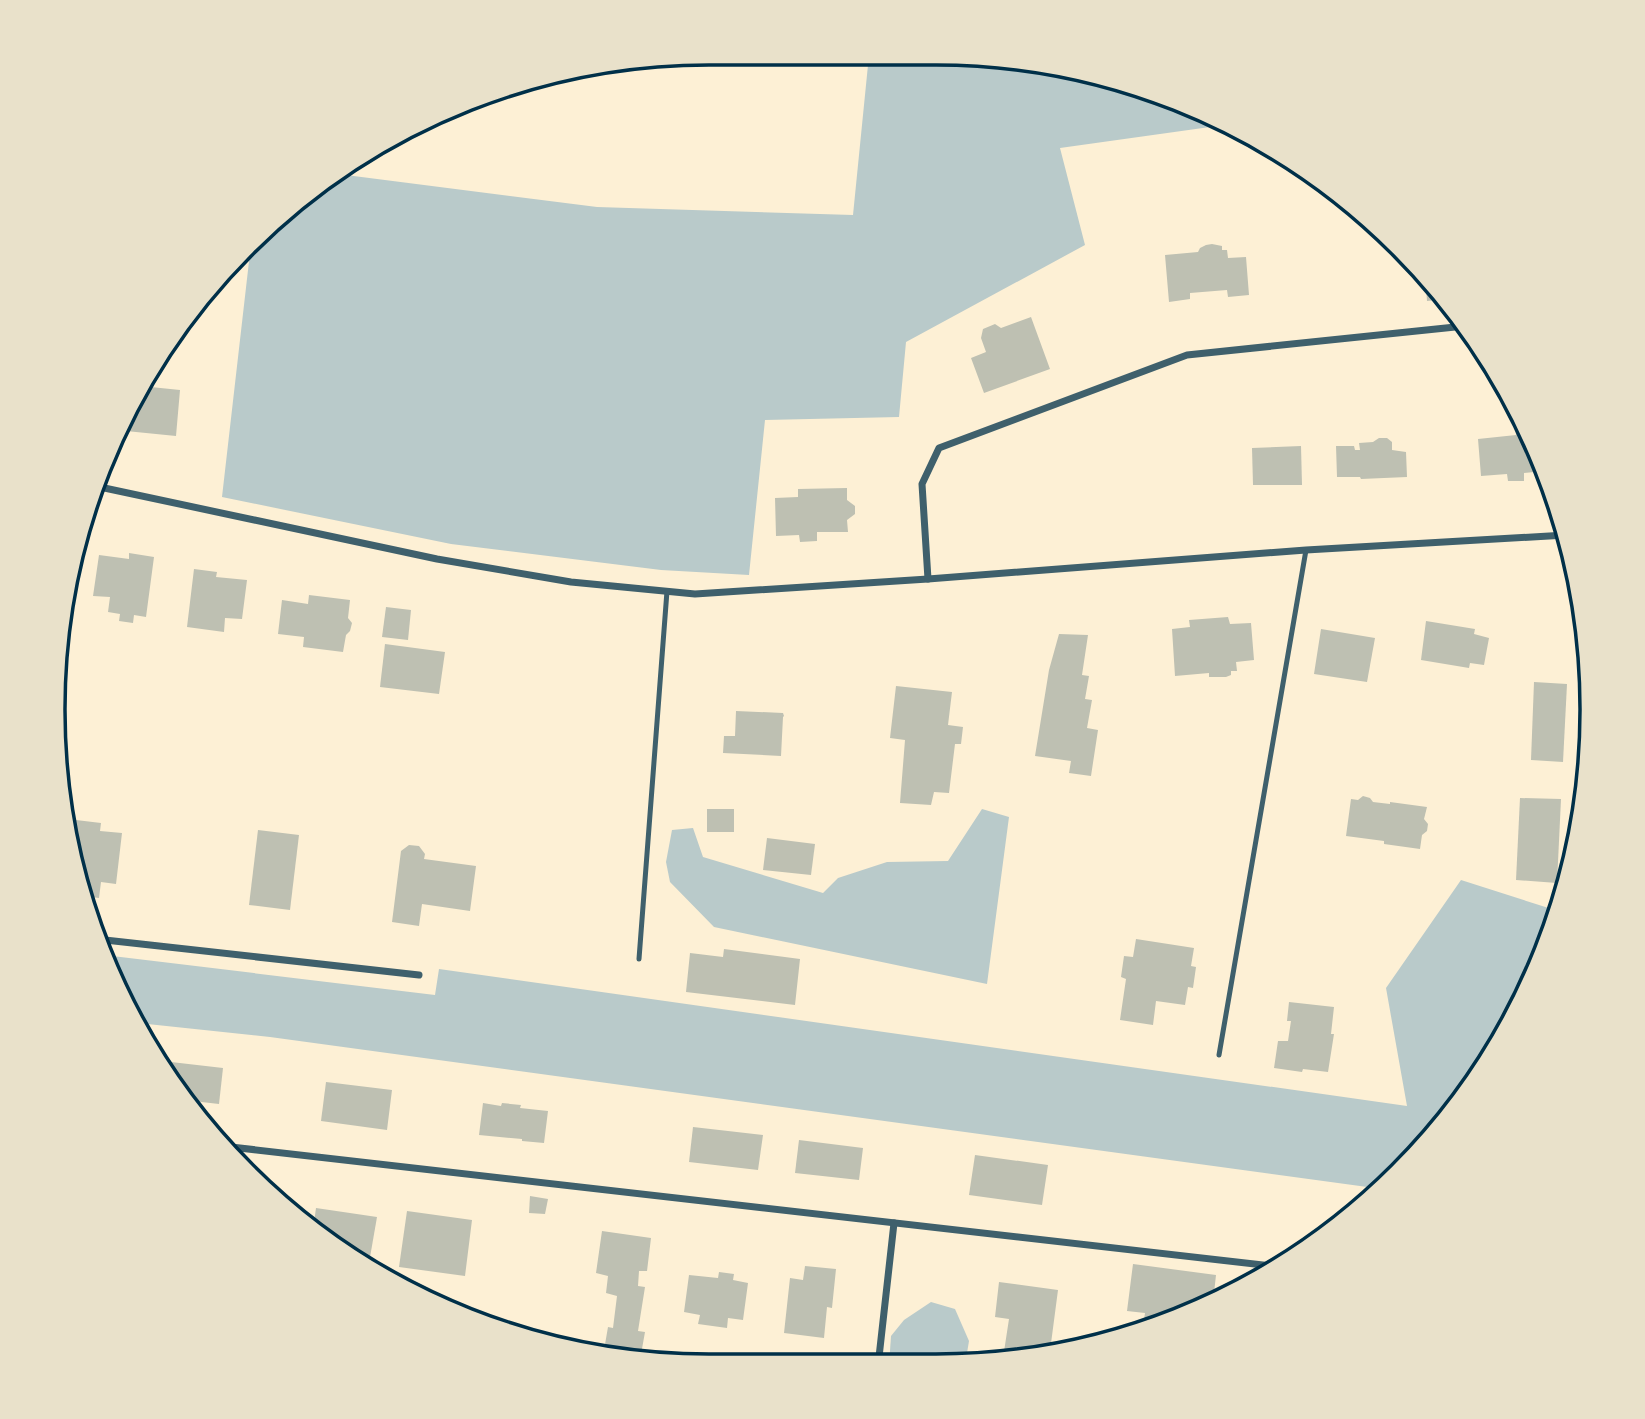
<svg xmlns="http://www.w3.org/2000/svg" width="1645" height="1419" font-family="Ubuntu,sans-serif">
	<style>
		.green { fill: #b9caca }
		.building { fill: #bec0b2 }
		.lines { fill: none; stroke-linecap: round; stroke-linejoin: round }
		.service { stroke: #3f606c; stroke-width: 5 }
		.minor { stroke: #3f606c; stroke-width: 7 }
		.rim { fill: none; stroke: #003049; stroke-width: 3.5 }
	</style>
	<rect width="100%" height="100%" fill="#fdf0d5"/>
	<g class="green">
		<path d="M869,55L1021,58L1211,116L1210,127L1060,148L1085,245L906,342L899,417L765,420L749,575L661,570L451,544L222,497L251,244L277,215L338,174L597,207L853,215Z"/>
		<path d="M982,809L1009,817L987,984L714,927L670,882L666,862L672,830L693,828L703,857L823,893L838,878L887,862L948,861Z"/>
		<path d="M1461,880L1558,911L1525,1000L1457,1109L1382,1189L270,1037L138,1023L104,955L435,995L439,969L1407,1106L1386,988Z"/>
		<path d="M931,1302L955,1309L969,1341L965,1365L889,1366L891,1336L904,1320Z"/>
	</g>
	<g class="building">
		<path d="M804,54L849,55L848,62L804,56Z"/>
		<path d="M1212,244L1222,246V250H1227L1228,258L1246,257L1249,295L1228,297L1227,290L1190,293V299L1169,302L1165,255L1198,252L1200,248L1206,245Z"/>
		<path d="M1425,272L1430,277L1446,299L1427,301Z"/>
		<path d="M1031,317L1050,369L984,393L971,358L986,352L981,338L983,329L995,324L1001,328Z"/>
		<path d="M141,386L180,390L176,436L126,431L128,414H126Z"/>
		<path d="M1515,422H1523L1545,471L1524,473V481H1508L1507,474L1481,476L1478,439L1516,435Z"/>
		<path d="M1379,438H1387L1392,442V450L1406,452L1407,477L1361,479L1360,477H1337L1336,446H1354L1355,450H1360L1359,443L1373,442Z"/>
		<path d="M1301,446L1302,485H1253L1252,448Z"/>
		<path d="M847,488V500L855,506V514L847,520L848,532H817V541L800,542L799,535L776,536L775,498L798,497V489Z"/>
		<path d="M129,553L154,557L146,617L134,615L133,623L119,621L120,614L108,612L110,597L93,596L99,555L129,559Z"/>
		<path d="M194,569L217,572L216,577L247,580L242,619L225,618L224,632L187,627Z"/>
		<path d="M309,595L350,600L348,618L352,623L350,631L346,635L343,652L303,647L304,637L278,634L282,600L308,604Z"/>
		<path d="M386,607L411,610L408,640L382,637Z"/>
		<path d="M1228,617L1230,624L1251,623L1254,660L1236,662L1237,671H1231V675L1226,677H1209V673L1175,676L1172,629L1190,627L1189,620Z"/>
		<path d="M1426,621L1475,629L1474,634L1489,638L1484,665L1470,663L1469,668L1421,660Z"/>
		<path d="M1321,629L1375,638L1367,682L1314,674Z"/>
		<path d="M1059,634L1088,635L1082,675L1089,676L1085,699L1092,700L1087,728L1098,730L1091,776L1069,773L1071,761L1035,756L1049,670Z"/>
		<path d="M385,644L445,652L439,694L380,687Z"/>
		<path d="M1534,682L1567,684L1563,762L1531,760Z"/>
		<path d="M896,686L952,692L948,725L963,727L961,744H955L949,793L934,792L931,805L900,803L905,740L890,738Z"/>
		<path d="M736,711L783,713L784,716L783,717L781,756L723,753L724,736H735Z"/>
		<path d="M1363,796L1370,798L1373,802L1390,804V802L1427,807L1424,819L1428,824L1427,831L1422,835L1420,849L1384,844V841L1346,836L1351,799L1358,800Z"/>
		<path d="M1520,798L1561,799L1557,883L1516,880Z"/>
		<rect x="707" y="809" width="27" height="23"/>
		<path d="M76,820L101,823L100,831L122,833L116,884L101,882L99,898L83,896L72,845H74Z"/>
		<path d="M258,830L299,835L290,910L249,905Z"/>
		<path d="M767,838L815,844L811,875L763,870Z"/>
		<path d="M409,845L419,846L425,854L424,859L476,866L470,911L422,904L419,926L392,922L401,851Z"/>
		<path d="M1136,939L1194,948L1191,966L1196,967L1193,988L1188,987L1185,1005L1156,1001L1153,1025L1120,1020L1126,979L1121,977L1124,956L1133,957Z"/>
		<path d="M724,949L800,959L795,1005L686,992L690,953L723,957Z"/>
		<path d="M1289,1002L1334,1007L1331,1034H1334L1328,1072L1303,1069L1302,1072L1274,1068L1278,1041H1288L1291,1021H1287Z"/>
		<path d="M171,1062L223,1068L219,1104L184,1100L169,1081Z"/>
		<path d="M326,1082L392,1090L387,1130L321,1121Z"/>
		<path d="M483,1103L501,1106L502,1103L521,1105L520,1108L548,1111L544,1143L522,1141V1139L479,1135Z"/>
		<path d="M693,1127L763,1135L758,1170L689,1162Z"/>
		<path d="M799,1140L863,1148L859,1180L795,1173Z"/>
		<path d="M975,1155L1048,1165L1042,1205L969,1195Z"/>
		<path d="M530,1196L548,1199L545,1214L529,1213Z"/>
		<path d="M316,1208L377,1217L369,1263L352,1260L344,1256L313,1230Z"/>
		<path d="M407,1211L472,1220L465,1276L399,1267Z"/>
		<path d="M602,1231L651,1238L647,1271H639L638,1286L645,1287L638,1331L645,1332L640,1360L603,1356L608,1327L613,1328L617,1296L606,1293L608,1276L596,1273Z"/>
		<path d="M1133,1264L1216,1275L1213,1302L1142,1333L1145,1313L1127,1311Z"/>
		<path d="M805,1266L836,1269L832,1308L827,1307L824,1338L784,1333L790,1278L803,1280Z"/>
		<path d="M719,1272L734,1274L733,1280L748,1283L743,1320L728,1318L727,1328L698,1324L700,1315L684,1312L689,1275L718,1278Z"/>
		<path d="M999,1282L1058,1290L1050,1351L1009,1359L1003,1358L1009,1319L995,1317Z"/>
	</g>
	<g class="lines">
		<g class="service">
			<path d="M639,959L667,591"/>
			<path d="M1219,1055L1306,550"/>
		</g>
		<g class="minor">
			<path d="M95,486L437,559L571,582L695,594L928,579L1306,550L1566,535"/>
			<path d="M928,579L922,484L939,448L1187,355L1465,326"/>
			<path d="M96,939L419,975"/>
			<path d="M222,1146L1280,1267"/>
			<path d="M878,1366L894,1223"/>
		</g>
	</g>
	<path d="M0 0H1645V1419H0ZM709 65H936A644 644 0 0 1 1580 709V710A644 644 0 0 1 936 1354H709A644 644 0 0 1 65 710V709A644 644 0 0 1 709 65Z" fill="#e9e1ca" fill-rule="evenodd"/>
	<path class="rim" d="M709 65H936A644 644 0 0 1 1580 709V710A644 644 0 0 1 936 1354H709A644 644 0 0 1 65 710V709A644 644 0 0 1 709 65Z"/>
</svg>
